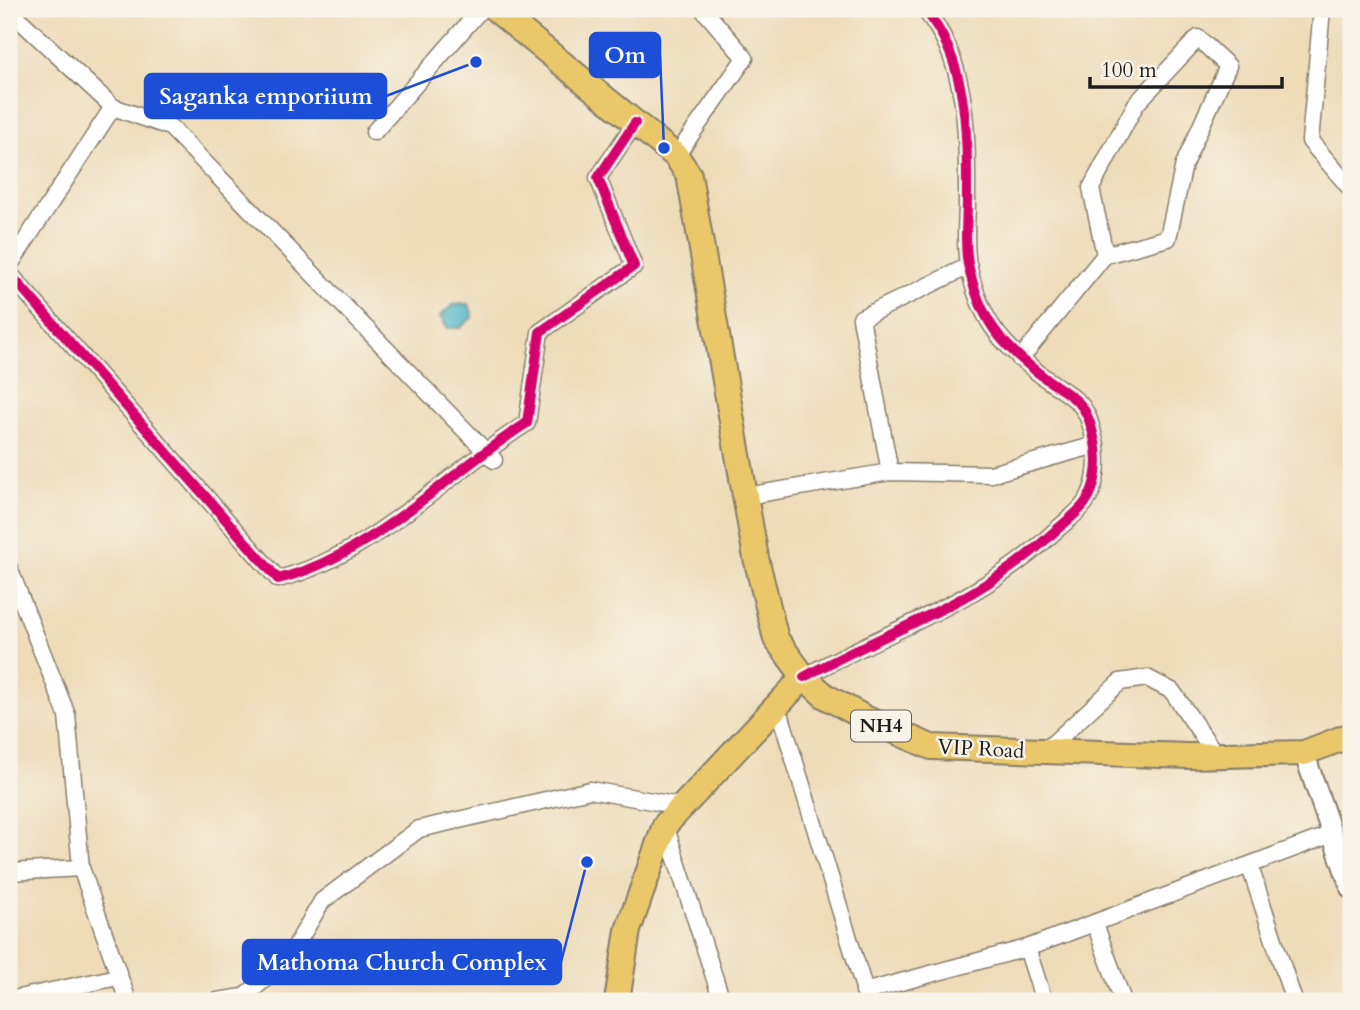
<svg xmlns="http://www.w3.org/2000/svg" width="1360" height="1010" font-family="Cardo,serif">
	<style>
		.water { fill: #48b3c6; stroke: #326871; stroke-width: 2 }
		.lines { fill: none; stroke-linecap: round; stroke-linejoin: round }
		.minor-casing { stroke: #857c6a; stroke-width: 19 }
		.tertiary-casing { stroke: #857c6a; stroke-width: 23 }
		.primary-casing { stroke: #857c6a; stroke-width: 28 }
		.trunk-casing { stroke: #857c6a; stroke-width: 28 }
		.minor { stroke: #fff; stroke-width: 16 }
		.tertiary { stroke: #fff; stroke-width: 19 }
		.primary { stroke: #eac769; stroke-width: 24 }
		.trunk { stroke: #eac769; stroke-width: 24 }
		.cycleway-casing { stroke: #f7f3e8; stroke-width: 15 }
		.cycleway { stroke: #d6006c; stroke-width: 10 }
		.labels { text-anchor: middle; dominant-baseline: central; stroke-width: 5; stroke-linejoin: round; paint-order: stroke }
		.shield { fill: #f7f3e8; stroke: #5e5c59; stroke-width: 2 }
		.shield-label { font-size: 19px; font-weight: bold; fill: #1c1c1c }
		.street-label { font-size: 21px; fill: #1c1c1c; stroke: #f7f3e8 }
		.leader { fill: none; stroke: #1d4ed8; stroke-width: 2.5 }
		.callout-dot { fill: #1d4ed8; stroke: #f7f3e8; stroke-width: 2.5 }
		.callout { fill: #1d4ed8; stroke: #1d4ed8; stroke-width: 2.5 }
		.callout-label { font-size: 23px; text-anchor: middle; font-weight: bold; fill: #fff }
	</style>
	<rect width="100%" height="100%" fill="#f7f3e8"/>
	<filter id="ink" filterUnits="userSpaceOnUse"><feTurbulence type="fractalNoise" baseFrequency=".0143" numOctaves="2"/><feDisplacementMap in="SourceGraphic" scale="14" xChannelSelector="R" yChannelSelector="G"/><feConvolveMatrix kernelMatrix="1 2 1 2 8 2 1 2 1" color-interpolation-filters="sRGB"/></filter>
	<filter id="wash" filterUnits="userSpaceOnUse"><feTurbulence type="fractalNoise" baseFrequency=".00686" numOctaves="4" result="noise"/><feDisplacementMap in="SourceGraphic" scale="28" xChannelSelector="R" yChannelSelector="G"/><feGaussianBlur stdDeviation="1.57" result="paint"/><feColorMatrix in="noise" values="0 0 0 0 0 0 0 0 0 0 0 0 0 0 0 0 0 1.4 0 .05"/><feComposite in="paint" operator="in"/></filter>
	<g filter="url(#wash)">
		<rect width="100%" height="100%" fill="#eedcb9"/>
		<path class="water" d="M469,304L473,317L460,328H447L440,316L453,305Z"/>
	</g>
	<g filter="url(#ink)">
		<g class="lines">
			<g class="minor-casing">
				<g id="minor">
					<path d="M1322,9L1310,141L1351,189"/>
					<path d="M9,10L113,107L170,127L494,460"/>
					<path d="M374,132L481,9"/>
					<path d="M676,156L745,58L703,9"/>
					<path d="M9,266L113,107"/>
					<path d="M9,273L278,579C372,556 446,474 527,423L540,332L634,266L598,178L635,123"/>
					<path d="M1020,359L1105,255L1168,238L1184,164L1228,66L1198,38L1136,104L1091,188L1105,255"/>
					<path d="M890,472L861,318L969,266"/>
					<path d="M746,496L890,472L991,474L1096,445"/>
					<path d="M9,568L67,715L81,868L128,1001"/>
					<path d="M804,677C893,627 977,605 1054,532C1064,523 1077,514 1085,503C1097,487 1099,461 1095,442C1092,429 1089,414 1079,403C1070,394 1056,386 1045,378C1000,344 980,320 968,264C964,243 967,221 967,200C967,135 969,61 924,9"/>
					<path d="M773,708L782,720L868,1001"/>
					<path d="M1045,751L1120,682L1147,678L1172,691L1216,755"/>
					<path d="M665,825L722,1001"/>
					<path d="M1250,867L1294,1001"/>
					<path d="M9,872L81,868"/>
					<path d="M1095,924L1123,1001"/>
					<path d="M1027,948L1044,1001"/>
					<path d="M864,992L1027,948L1332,834"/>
					<path d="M9,1000L118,977"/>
					<path d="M217,1001L244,997L288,959L322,901L419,829L590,790L680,806"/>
				</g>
			</g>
			<g class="tertiary-casing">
				<path id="tertiary" d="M1304,753L1351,889"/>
			</g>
			<g class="primary-casing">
				<path id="primary" d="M495,9L676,156L689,175L756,558L776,639L804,677"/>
			</g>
			<g class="trunk-casing">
				<path id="trunk" d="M617,1001L628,930L665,825L804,677L825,696L865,718L931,747L1188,756L1304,753L1351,735"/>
			</g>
			<use href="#minor" class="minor"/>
			<use href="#tertiary" class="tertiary"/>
			<use href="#primary" class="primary"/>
			<use href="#trunk" class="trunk"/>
			<g class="cycleway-casing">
				<g id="cycleway">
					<path d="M9,273L278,579C372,556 446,474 527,423L540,332L634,266L598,178L635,123"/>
					<path d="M804,677C893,627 977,605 1054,532C1064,523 1077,514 1085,503C1097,487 1099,461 1095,442C1092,429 1089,414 1079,403C1070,394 1056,386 1045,378C1000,344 980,320 968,264C964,243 967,221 967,200C967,135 969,61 924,9"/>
				</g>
			</g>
			<use href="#cycleway" class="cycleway"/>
		</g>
	</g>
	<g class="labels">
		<rect class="shield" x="851" y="710.5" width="60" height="31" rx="5"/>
		<g class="shield-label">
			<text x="881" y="726">NH4</text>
		</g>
		<g class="street-label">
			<text transform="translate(981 749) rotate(3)">VIP Road</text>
		</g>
	</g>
	<path class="leader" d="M664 148L660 55M476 62L386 96M587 862L561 962"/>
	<g class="callout-dot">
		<circle cx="664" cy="148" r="7"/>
		<circle cx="476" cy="62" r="7"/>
		<circle cx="587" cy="862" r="7"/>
	</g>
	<g class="callout">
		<rect x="590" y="33" width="70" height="44" rx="7"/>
		<rect x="145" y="74" width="241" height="44" rx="7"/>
		<rect x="243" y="940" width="318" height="44" rx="7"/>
	</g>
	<g class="callout-label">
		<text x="625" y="63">Om</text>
		<text x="266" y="104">Saganka emporiium</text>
		<text x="402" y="970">Mathoma Church Complex</text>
	</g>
	<rect width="1360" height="1010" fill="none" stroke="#f7f3e8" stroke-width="35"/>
	<path d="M1090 77v10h192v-10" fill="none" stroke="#1c1c1c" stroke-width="3.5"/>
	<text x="1101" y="77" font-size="21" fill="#1c1c1c" stroke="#f7f3e8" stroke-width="5" paint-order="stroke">100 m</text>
</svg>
